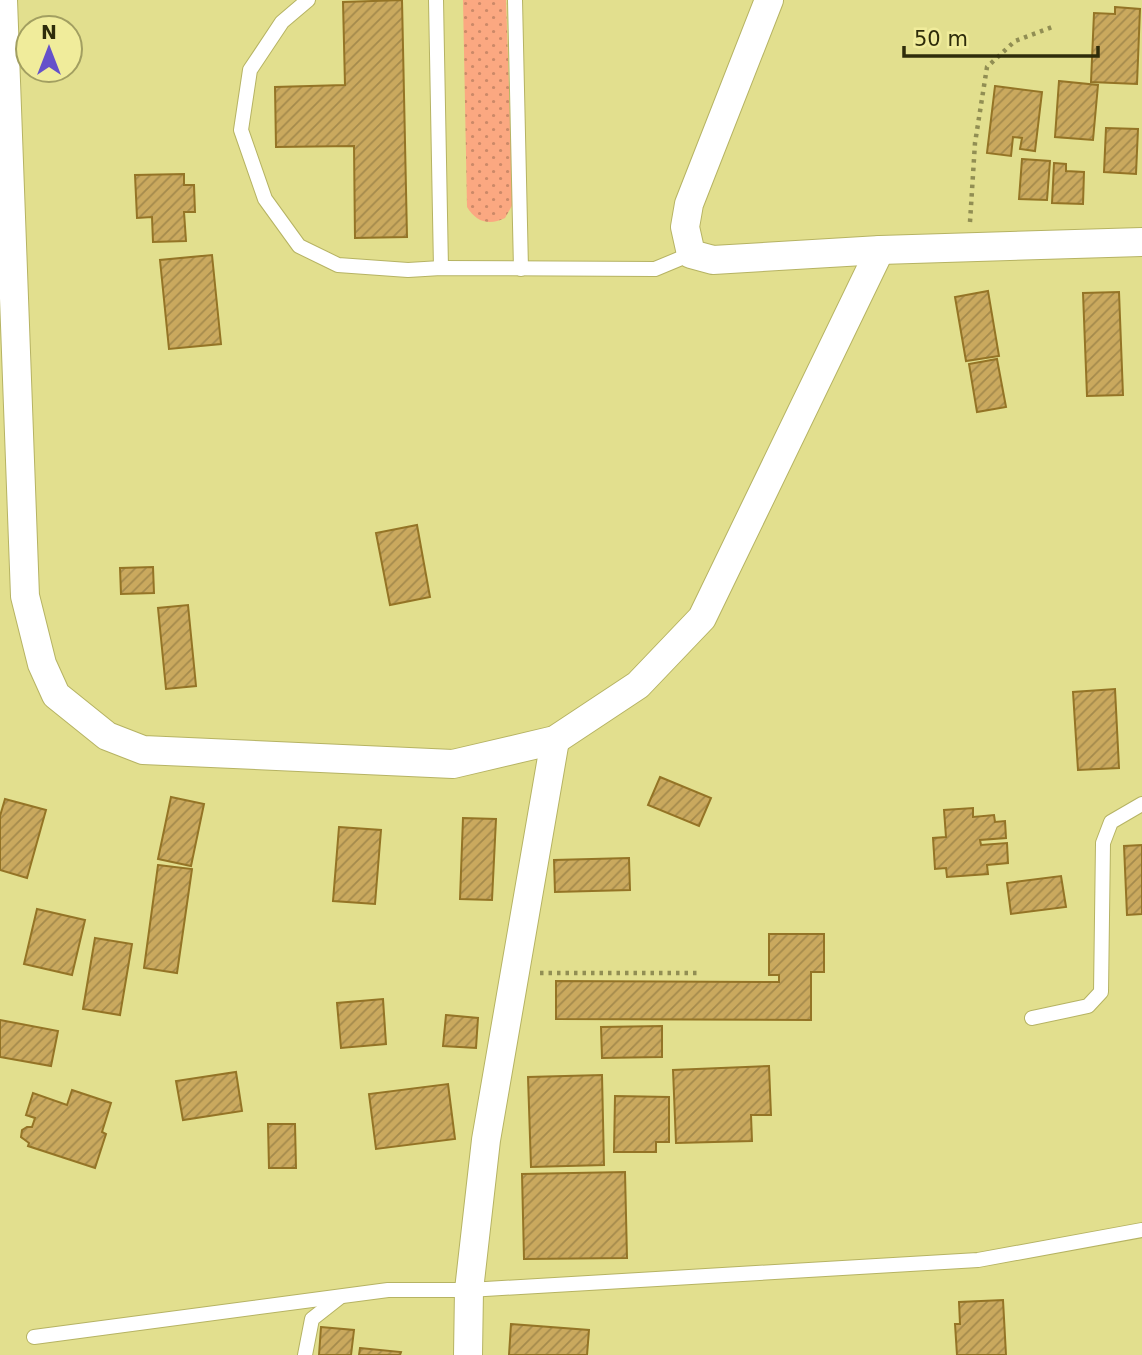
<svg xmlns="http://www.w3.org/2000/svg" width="1142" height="1355" font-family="'DejaVu Sans',sans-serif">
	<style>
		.grass { fill: url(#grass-dots) }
		.building { fill: url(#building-hatch); stroke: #947426; stroke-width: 2 }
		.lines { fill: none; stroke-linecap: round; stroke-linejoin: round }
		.lane-casing { stroke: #b6b363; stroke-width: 16 }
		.street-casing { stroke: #b6b363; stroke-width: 30 }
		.path { stroke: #918e53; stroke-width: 4.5; stroke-dasharray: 3.5 5; stroke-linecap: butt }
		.lane { stroke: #fff; stroke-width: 14 }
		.street { stroke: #fff; stroke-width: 28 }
	</style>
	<defs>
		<pattern id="grass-dots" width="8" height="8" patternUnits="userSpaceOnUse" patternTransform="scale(1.75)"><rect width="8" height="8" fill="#fba881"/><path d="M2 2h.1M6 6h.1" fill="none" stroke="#cc8968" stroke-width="1.8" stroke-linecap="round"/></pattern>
		<pattern id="building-hatch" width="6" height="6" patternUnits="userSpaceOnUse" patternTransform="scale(1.75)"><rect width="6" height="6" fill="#caa95e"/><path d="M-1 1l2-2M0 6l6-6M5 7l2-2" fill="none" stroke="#a48a4c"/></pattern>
	</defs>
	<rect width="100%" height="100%" fill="#e2df8e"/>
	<path class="grass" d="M463,0H506L513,204L505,218C489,226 476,222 467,207Z"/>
	<g class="building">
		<path d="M402,0L407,237L355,238L354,146L276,147L275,87L345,85L343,2Z"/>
		<path d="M1115,7L1140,9L1137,84L1091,82L1094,13L1115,14Z"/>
		<path d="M1059,81L1098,85L1093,140L1055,137Z"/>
		<path d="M995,86L1042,92L1035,151L1020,149L1022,138L1013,137L1011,156L987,153Z"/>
		<path d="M1106,128L1138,129L1136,174L1104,172Z"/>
		<path d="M1022,159L1050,161L1047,200L1019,199Z"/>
		<path d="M1054,163L1066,164V171L1084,172L1083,204L1052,203Z"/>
		<path d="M184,174V185H194L195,212H184L186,241L153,242L152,217L137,218L135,175Z"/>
		<path d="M212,255L221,344L169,349L160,260Z"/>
		<path d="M988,291L999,356L966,361L955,297Z"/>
		<path d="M1119,292L1123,395L1087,396L1083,293Z"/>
		<path d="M997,359L1006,407L977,412L969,364Z"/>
		<path d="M417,525L430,597L390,605L376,533Z"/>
		<path d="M153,567L154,593L121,594L120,568Z"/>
		<path d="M188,605L196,686L166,689L158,608Z"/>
		<path d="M1115,689L1119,768L1078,770L1073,692Z"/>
		<path d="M660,777L711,798L699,826L648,805Z"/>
		<path d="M171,797L204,804L191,866L158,859Z"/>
		<path d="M5,799L46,810L27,878L0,870V816Z"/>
		<path d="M973,808V817L994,815L995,822L1005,821L1006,838L980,840L981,845L1007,843L1008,863L987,865L988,874L947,877L946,868L935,869L933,838L946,837L944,810Z"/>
		<path d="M463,818L496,819L492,900L460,899Z"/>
		<path d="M339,827L381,830L375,904L333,901Z"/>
		<path d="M1142,845V914L1127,915L1124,846Z"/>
		<path d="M629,858L630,890L555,892L554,860Z"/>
		<path d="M158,865L192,869L177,973L144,968Z"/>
		<path d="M1061,876L1066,907L1011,914L1007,883Z"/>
		<path d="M37,909L85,920L72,975L24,964Z"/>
		<path d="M769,934H824V972H811V1020L556,1019V981L779,982V975H769Z"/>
		<path d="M95,938L132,944L120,1015L83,1009Z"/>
		<path d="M383,999L386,1044L341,1048L337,1003Z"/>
		<path d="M446,1015L478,1018L476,1048L443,1046Z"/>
		<path d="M0,1020L58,1031L51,1066L0,1057Z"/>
		<path d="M662,1026V1057L602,1058L601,1027Z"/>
		<path d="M769,1066L771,1115H751L752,1141L676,1143L673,1070Z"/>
		<path d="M236,1072L242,1111L183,1120L176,1081Z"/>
		<path d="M602,1075L604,1165L531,1167L528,1077Z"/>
		<path d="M448,1084L455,1139L376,1149L369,1094Z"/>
		<path d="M72,1090L111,1103L102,1132L106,1134L95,1168L28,1146L29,1143L21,1137L22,1130L27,1127H32L35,1118L26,1115L33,1093L67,1105Z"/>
		<path d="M615,1096L669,1097V1142H656V1152H614Z"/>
		<path d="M268,1124H295L296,1168H269Z"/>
		<path d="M625,1172L627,1258L524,1259L522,1174Z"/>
		<path d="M1003,1300L1006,1355H957L955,1324H960L959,1302Z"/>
		<path d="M511,1324L589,1330L587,1355H509Z"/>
		<path d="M321,1327L354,1330L351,1355H319Z"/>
		<path d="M360,1348L401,1352L400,1355H359Z"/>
	</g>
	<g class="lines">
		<g class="lane-casing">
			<g id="lane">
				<path d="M308,0L282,22L250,70L241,130L265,199L299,246L338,265L408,270L441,268L655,269L691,254"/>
				<path d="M436,0L441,268"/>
				<path d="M515,0L521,269"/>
				<path d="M1032,1018L1088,1006L1101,992L1103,843L1111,822L1142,804"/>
				<path d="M34,1337L388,1290H469L978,1260L1142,1230"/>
				<path d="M305,1355L312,1319L340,1297"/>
			</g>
		</g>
		<g class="street-casing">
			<g id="street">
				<path d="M3,0L25,596L42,664L56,695L107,736L143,750L453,764L555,740L638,685L702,618L880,250"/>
				<path d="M769,0L689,204L685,227L691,254L713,260L880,250L1142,242"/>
				<path d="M468,1355L469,1290L486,1140L555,740"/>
			</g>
		</g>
		<g class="path">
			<path d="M970,222L975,143L987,67L1015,41L1052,27"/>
			<path d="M540,973H701"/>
		</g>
		<use href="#lane" class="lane"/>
		<use href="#street" class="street"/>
	</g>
	<g transform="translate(49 49)"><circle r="33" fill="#f0ec9b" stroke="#a29f61" stroke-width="2"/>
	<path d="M0-5L12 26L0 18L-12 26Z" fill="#6551ca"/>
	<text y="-10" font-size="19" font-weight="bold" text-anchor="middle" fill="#2e2c0a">N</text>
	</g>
	<path d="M904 46v10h194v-10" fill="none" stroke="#2e2c0a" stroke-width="3.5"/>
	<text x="914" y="46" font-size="21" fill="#2e2c0a" stroke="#f0ec9b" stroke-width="5" paint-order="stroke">50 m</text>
</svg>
